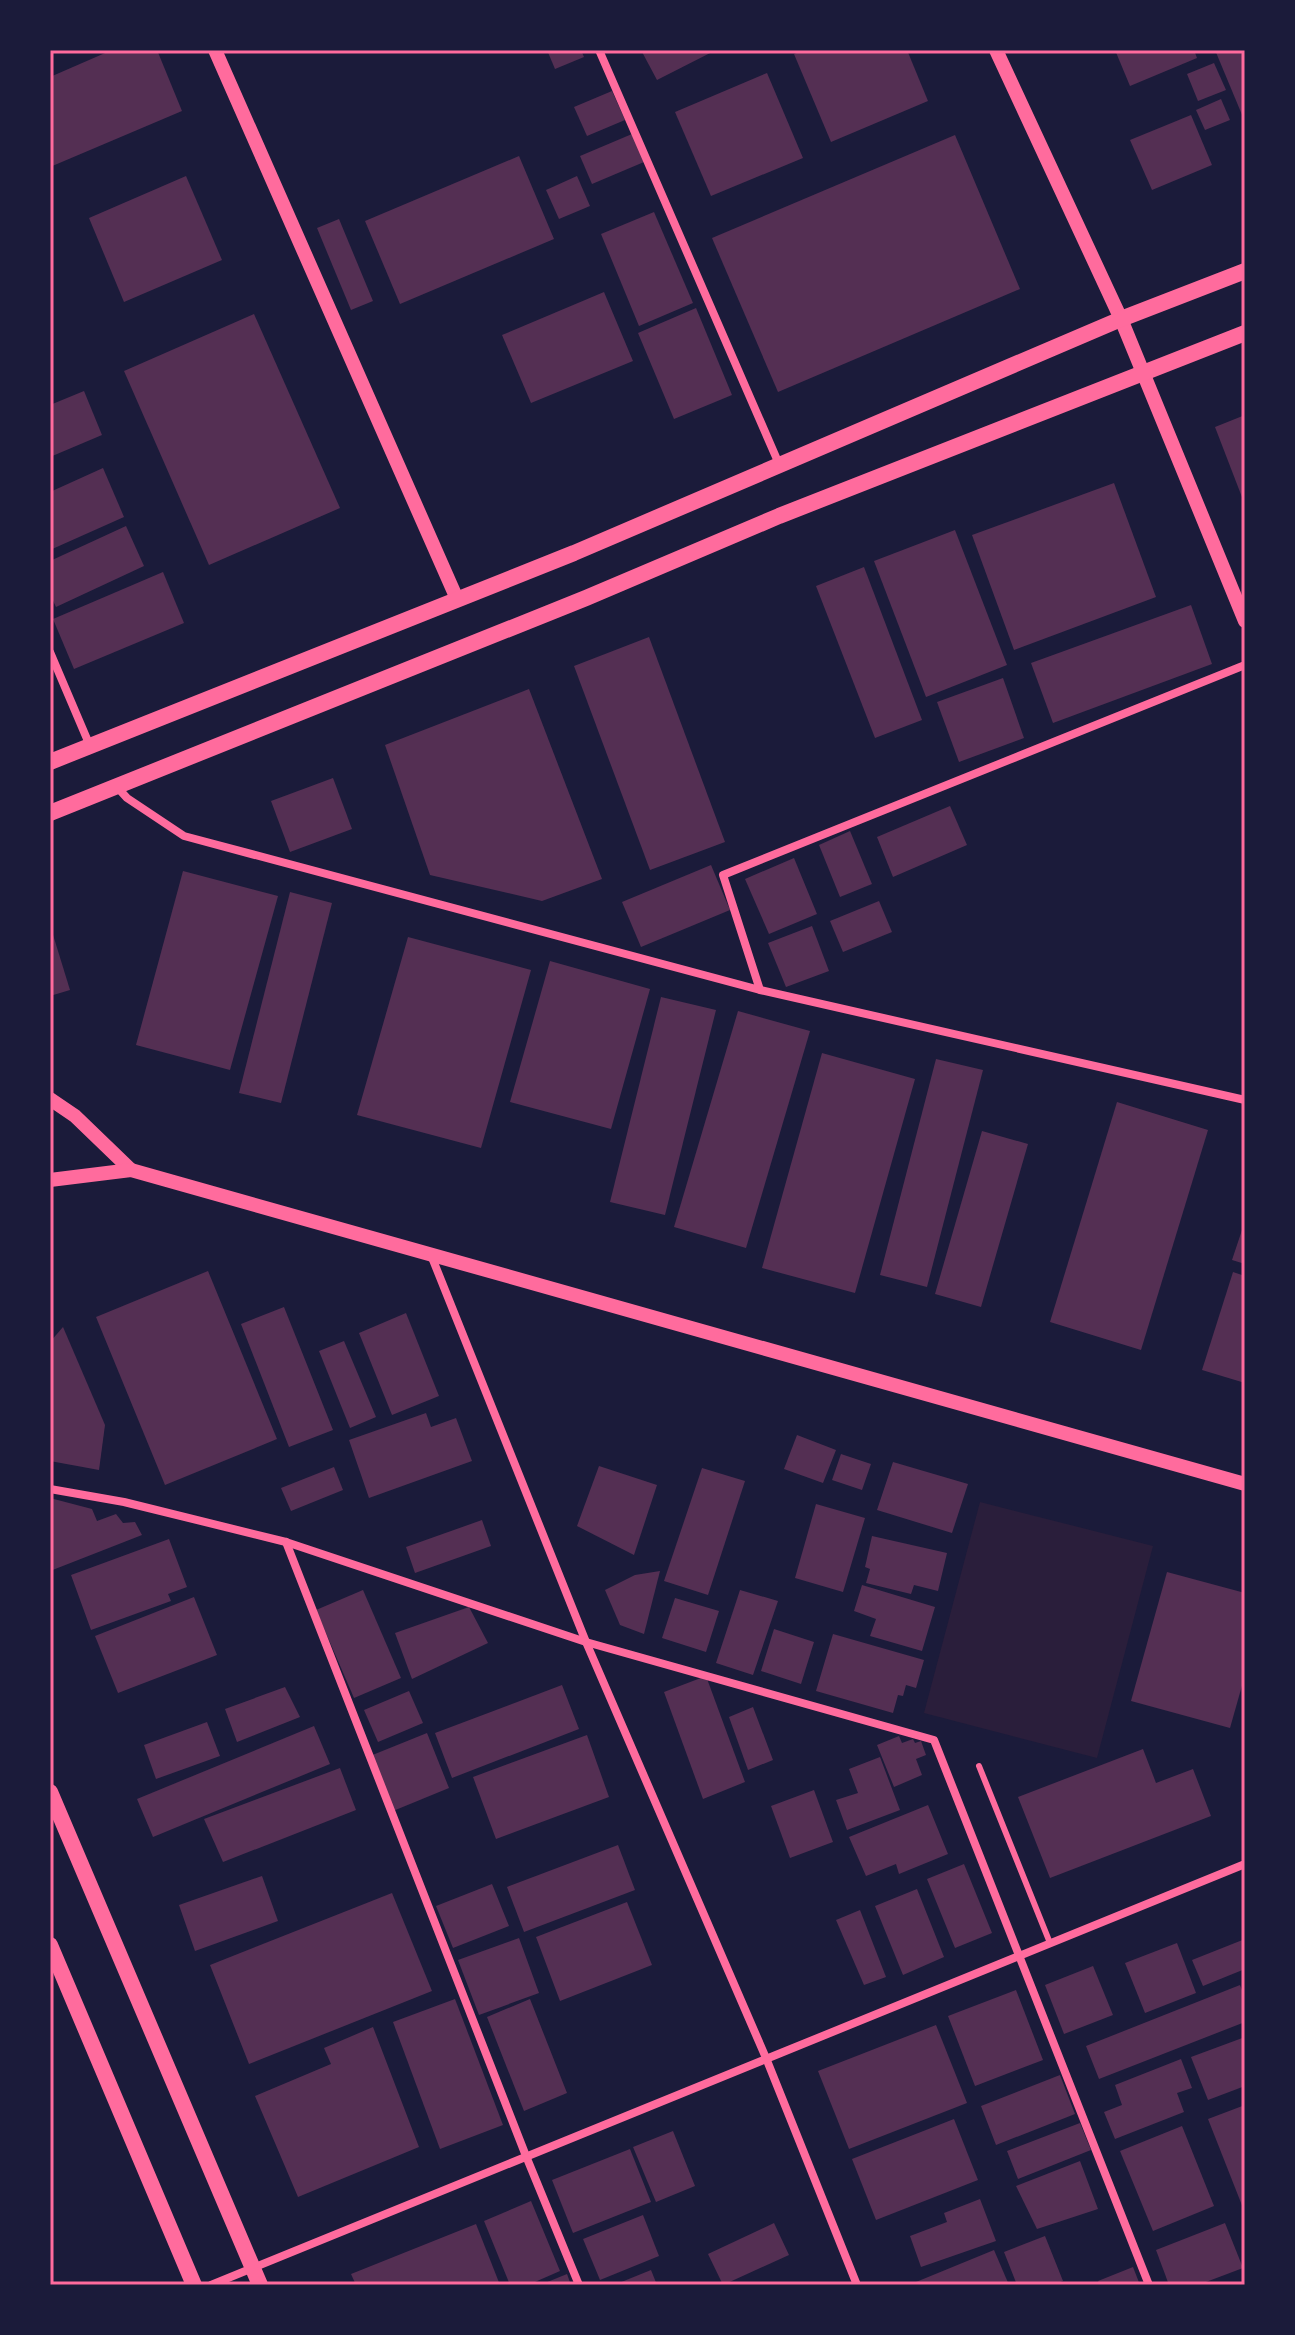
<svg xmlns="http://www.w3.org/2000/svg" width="1295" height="2335" font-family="'Nunito Sans',sans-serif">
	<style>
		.green { fill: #2a1e3b }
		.building { fill: #542f53 }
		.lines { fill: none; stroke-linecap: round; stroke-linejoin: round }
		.service { stroke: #ff6b9d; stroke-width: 6 }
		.minor { stroke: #ff6b9d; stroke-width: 8 }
		.tertiary { stroke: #ff6b9d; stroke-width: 14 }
		.secondary { stroke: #ff6b9d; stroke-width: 16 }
		.neatline { fill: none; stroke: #ff6b9d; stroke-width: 3 }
	</style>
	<rect width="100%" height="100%" fill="#1b1b3a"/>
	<path class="green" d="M980,1502L1153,1546L1097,1758L924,1713Z"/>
	<g class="building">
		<path d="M112,50H157L182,111L50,167V77Z"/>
		<path d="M547,50H581L584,57L555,69Z"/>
		<path d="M641,50H716L657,80Z"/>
		<path d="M804,50H907L928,101L831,142L794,54Z"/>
		<path d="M1115,50H1194L1197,58L1130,86Z"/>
		<path d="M1215,50H1240L1245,61V122Z"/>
		<path d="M1214,63L1226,90L1198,101L1187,74Z"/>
		<path d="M767,73L803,158L711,196L675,112Z"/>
		<path d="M612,91L625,120L587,136L574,107Z"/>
		<path d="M1221,99L1230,120L1205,130L1196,110Z"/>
		<path d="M1191,115L1212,165L1152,190L1130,140Z"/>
		<path d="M632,134L644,162L592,184L580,156Z"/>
		<path d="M955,135L1020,289L778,392L712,238Z"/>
		<path d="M519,156L554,239L400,304L365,221Z"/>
		<path d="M186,176L222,260L124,302L89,218Z"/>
		<path d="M577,176L590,206L559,219L546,190Z"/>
		<path d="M654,212L693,303L639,326L601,234Z"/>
		<path d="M339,219L373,301L351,310L317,228Z"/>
		<path d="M604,292L633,361L531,403L502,335Z"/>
		<path d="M696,308L732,395L674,419L638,333Z"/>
		<path d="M254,314L340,508L209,565L124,371Z"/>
		<path d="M84,391L102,435L50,457V405Z"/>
		<path d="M1245,415V505L1215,427Z"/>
		<path d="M103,468L124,517L50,550V492Z"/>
		<path d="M1114,483L1156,597L1014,650L972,535Z"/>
		<path d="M126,526L144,566L56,607L50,594V561Z"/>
		<path d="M955,530L1007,665L926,697L874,561Z"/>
		<path d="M864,567L922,720L875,738L816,586Z"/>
		<path d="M163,572L184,623L74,669L53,619Z"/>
		<path d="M1191,605L1212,664L1053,723L1031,663Z"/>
		<path d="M649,637L725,842L650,870L574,666Z"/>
		<path d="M1003,678L1024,738L959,762L937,702Z"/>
		<path d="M529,689L602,879L542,901L430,875L385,745Z"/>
		<path d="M333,778L352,829L290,852L271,801Z"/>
		<path d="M950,806L967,845L893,877L877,837Z"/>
		<path d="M850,831L872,884L840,897L819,845Z"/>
		<path d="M794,858L817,914L769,934L745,879Z"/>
		<path d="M711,865L730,910L641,947L622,902Z"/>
		<path d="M183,871L278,896L230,1070L136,1045Z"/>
		<path d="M290,892L332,903L281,1103L239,1093Z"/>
		<path d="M879,901L892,932L843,952L830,921Z"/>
		<path d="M50,925L70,990L50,996Z"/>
		<path d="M812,926L829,971L786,987L768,943Z"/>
		<path d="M408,937L531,970L481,1148L357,1115Z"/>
		<path d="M550,961L650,989L611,1129L510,1102Z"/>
		<path d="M661,997L716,1010L665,1215L610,1202Z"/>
		<path d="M738,1011L810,1031L746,1248L674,1227Z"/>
		<path d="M822,1053L915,1079L855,1293L762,1268Z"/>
		<path d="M936,1059L983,1070L927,1287L880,1275Z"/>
		<path d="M1117,1102L1208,1130L1141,1350L1050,1322Z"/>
		<path d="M982,1131L1028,1144L981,1307L935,1294Z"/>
		<path d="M1245,1221V1264L1232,1260Z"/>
		<path d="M208,1271L277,1439L165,1485L96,1317Z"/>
		<path d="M1233,1272L1245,1276V1383L1202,1370Z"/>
		<path d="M284,1307L333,1430L289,1447L241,1324Z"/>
		<path d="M406,1313L439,1396L392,1415L359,1333Z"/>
		<path d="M63,1327L105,1425L99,1470L50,1461V1342Z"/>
		<path d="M344,1341L376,1417L350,1428L319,1351Z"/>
		<path d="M426,1413L431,1427L456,1418L472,1461L369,1498L349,1440Z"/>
		<path d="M797,1435L836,1450L823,1483L784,1469Z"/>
		<path d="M841,1454L871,1464L862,1490L832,1480Z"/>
		<path d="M893,1462L968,1484L952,1533L877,1510Z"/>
		<path d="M599,1466L657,1485L634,1555L577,1526Z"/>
		<path d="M334,1467L343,1490L291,1511L281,1488Z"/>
		<path d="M702,1468L745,1481L708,1595L664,1581Z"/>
		<path d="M50,1498L92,1509L97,1521L116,1514L123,1523L135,1522L142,1535L50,1571Z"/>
		<path d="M816,1504L865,1518L843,1592L795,1578Z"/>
		<path d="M482,1520L491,1546L415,1573L406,1547Z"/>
		<path d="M872,1536L947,1553L938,1591L914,1585L911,1594L866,1583L870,1569L865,1567Z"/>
		<path d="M169,1539L187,1587L168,1594L171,1601L91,1630L71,1575Z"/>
		<path d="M660,1571L644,1634L620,1625L605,1590L635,1575Z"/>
		<path d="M1167,1572L1245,1593V1675L1230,1728L1131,1701Z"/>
		<path d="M862,1585L935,1607L922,1651L870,1636L876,1619L854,1611Z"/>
		<path d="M363,1590L401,1678L354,1698L316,1610Z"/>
		<path d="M740,1590L778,1601L753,1675L716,1663Z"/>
		<path d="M194,1597L217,1655L118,1693L95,1636Z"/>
		<path d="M675,1598L719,1611L706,1652L662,1638Z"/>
		<path d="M469,1607L488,1643L412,1679L395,1633Z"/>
		<path d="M774,1629L814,1642L801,1684L761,1671Z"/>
		<path d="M833,1634L924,1660L916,1688L906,1685L903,1696L898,1695L893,1713L816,1691Z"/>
		<path d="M706,1676L745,1782L703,1799L664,1692Z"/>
		<path d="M562,1685L579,1729L452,1778L435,1733Z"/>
		<path d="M285,1687L300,1717L237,1742L225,1709Z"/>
		<path d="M409,1691L423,1723L378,1742L364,1710Z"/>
		<path d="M753,1707L773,1760L748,1770L729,1717Z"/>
		<path d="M207,1722L220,1756L156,1779L144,1745Z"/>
		<path d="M314,1726L330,1764L153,1837L137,1799Z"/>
		<path d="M427,1733L449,1788L393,1811L370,1756Z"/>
		<path d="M587,1735L609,1797L496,1839L473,1777Z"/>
		<path d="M899,1736L902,1743L913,1739L915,1743L921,1741L926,1755L916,1759L922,1775L894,1787L877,1745Z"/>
		<path d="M1143,1749L1156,1783L1193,1769L1211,1816L1050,1878L1018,1797Z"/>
		<path d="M880,1757L900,1810L847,1830L836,1800L858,1793L849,1769Z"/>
		<path d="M340,1768L356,1810L223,1862L204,1819Z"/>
		<path d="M814,1790L833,1842L790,1858L771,1806Z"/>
		<path d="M928,1805L948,1854L899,1874L896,1864L866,1876L849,1837Z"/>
		<path d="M618,1845L635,1890L524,1932L507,1887Z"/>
		<path d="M964,1864L992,1933L955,1948L927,1879Z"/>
		<path d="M262,1876L278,1921L195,1951L179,1905Z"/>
		<path d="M492,1884L509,1926L453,1948L436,1906Z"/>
		<path d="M917,1889L944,1957L903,1975L875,1906Z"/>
		<path d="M392,1893L432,1991L249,2064L210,1965Z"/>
		<path d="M627,1902L652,1965L560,2001L536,1937Z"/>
		<path d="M860,1910L886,1977L864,1985L836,1920Z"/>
		<path d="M519,1938L539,1993L479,2015L458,1960Z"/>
		<path d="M1245,1939V1969L1203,1986L1192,1960Z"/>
		<path d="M1177,1943L1196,1993L1145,2013L1125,1963Z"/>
		<path d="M1093,1966L1113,2015L1064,2034L1045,1985Z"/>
		<path d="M1240,1985L1245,1998V2022L1099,2079L1086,2046Z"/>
		<path d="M1016,1990L1043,2060L975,2086L948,2016Z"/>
		<path d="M455,1999L503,2125L440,2149L393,2022Z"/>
		<path d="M530,1999L567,2093L524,2111L487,2017Z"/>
		<path d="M936,2025L967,2103L849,2149L818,2071Z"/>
		<path d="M373,2027L419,2147L298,2197L255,2096L331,2064L324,2048Z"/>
		<path d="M1245,2037V2086L1208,2100L1191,2057Z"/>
		<path d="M1181,2059L1192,2088L1177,2093L1184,2112L1115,2139L1104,2112L1122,2105L1115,2085Z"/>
		<path d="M1060,2075L1075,2114L996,2145L981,2106Z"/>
		<path d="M1245,2105V2213L1208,2119Z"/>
		<path d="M954,2119L978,2180L876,2220L852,2159Z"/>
		<path d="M1080,2123L1091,2150L1018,2179L1007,2151Z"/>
		<path d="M1182,2126L1214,2206L1153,2231L1120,2151Z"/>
		<path d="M673,2131L695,2186L656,2202L633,2147Z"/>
		<path d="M630,2149L651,2202L573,2233L552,2180Z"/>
		<path d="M1080,2161L1098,2209L1037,2229L1016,2186Z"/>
		<path d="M980,2199L996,2241L921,2267L910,2236L947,2222L944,2213Z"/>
		<path d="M531,2201L560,2271L528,2285H510L484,2221Z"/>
		<path d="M643,2215L659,2256L600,2280L583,2239Z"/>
		<path d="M774,2223L789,2255L723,2285L708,2254Z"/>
		<path d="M1225,2223L1243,2268L1198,2285H1169L1156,2250Z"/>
		<path d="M476,2224L500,2285H356L351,2274Z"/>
		<path d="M1045,2236L1063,2281L1052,2285H1017L1004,2252Z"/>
		<path d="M994,2250L1009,2285H917L916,2282Z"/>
		<path d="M1133,2267L1140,2285H1100L1098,2281Z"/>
		<path d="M651,2270L657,2285H614Z"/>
		<path d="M567,2274L571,2285H540Z"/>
	</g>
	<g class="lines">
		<path class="service" d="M979,1766L1050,1943"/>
		<g class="minor">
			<path d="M599,50L779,464"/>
			<path d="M50,652L90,746"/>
			<path d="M117,787L127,798L184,836L760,990L1245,1100"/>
			<path d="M760,990L723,875L1245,665"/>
			<path d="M431,1255L586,1642L766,2058L857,2285"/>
			<path d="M50,1489L124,1502L286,1542L586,1642L934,1740L1149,2285"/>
			<path d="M286,1542L526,2156L579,2285"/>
			<path d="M211,2285L1245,1864"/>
		</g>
		<g class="tertiary">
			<path d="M215,50L457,599"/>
			<path d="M996,50L1121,319L1245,621"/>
			<path d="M50,1099L75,1116L131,1170"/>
			<path d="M50,1180L131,1170L1245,1484"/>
		</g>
		<g class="secondary">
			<path d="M50,762L574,553L1121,319L1245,271"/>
			<path d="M50,813L586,598L779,516L1245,333"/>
			<path d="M50,1792L260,2285"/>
			<path d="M50,1945L194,2285"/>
		</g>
	</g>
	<rect width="1295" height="2335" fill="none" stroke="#1b1b3a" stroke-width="104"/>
	<rect x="52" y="52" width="1191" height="2231" class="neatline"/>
</svg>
